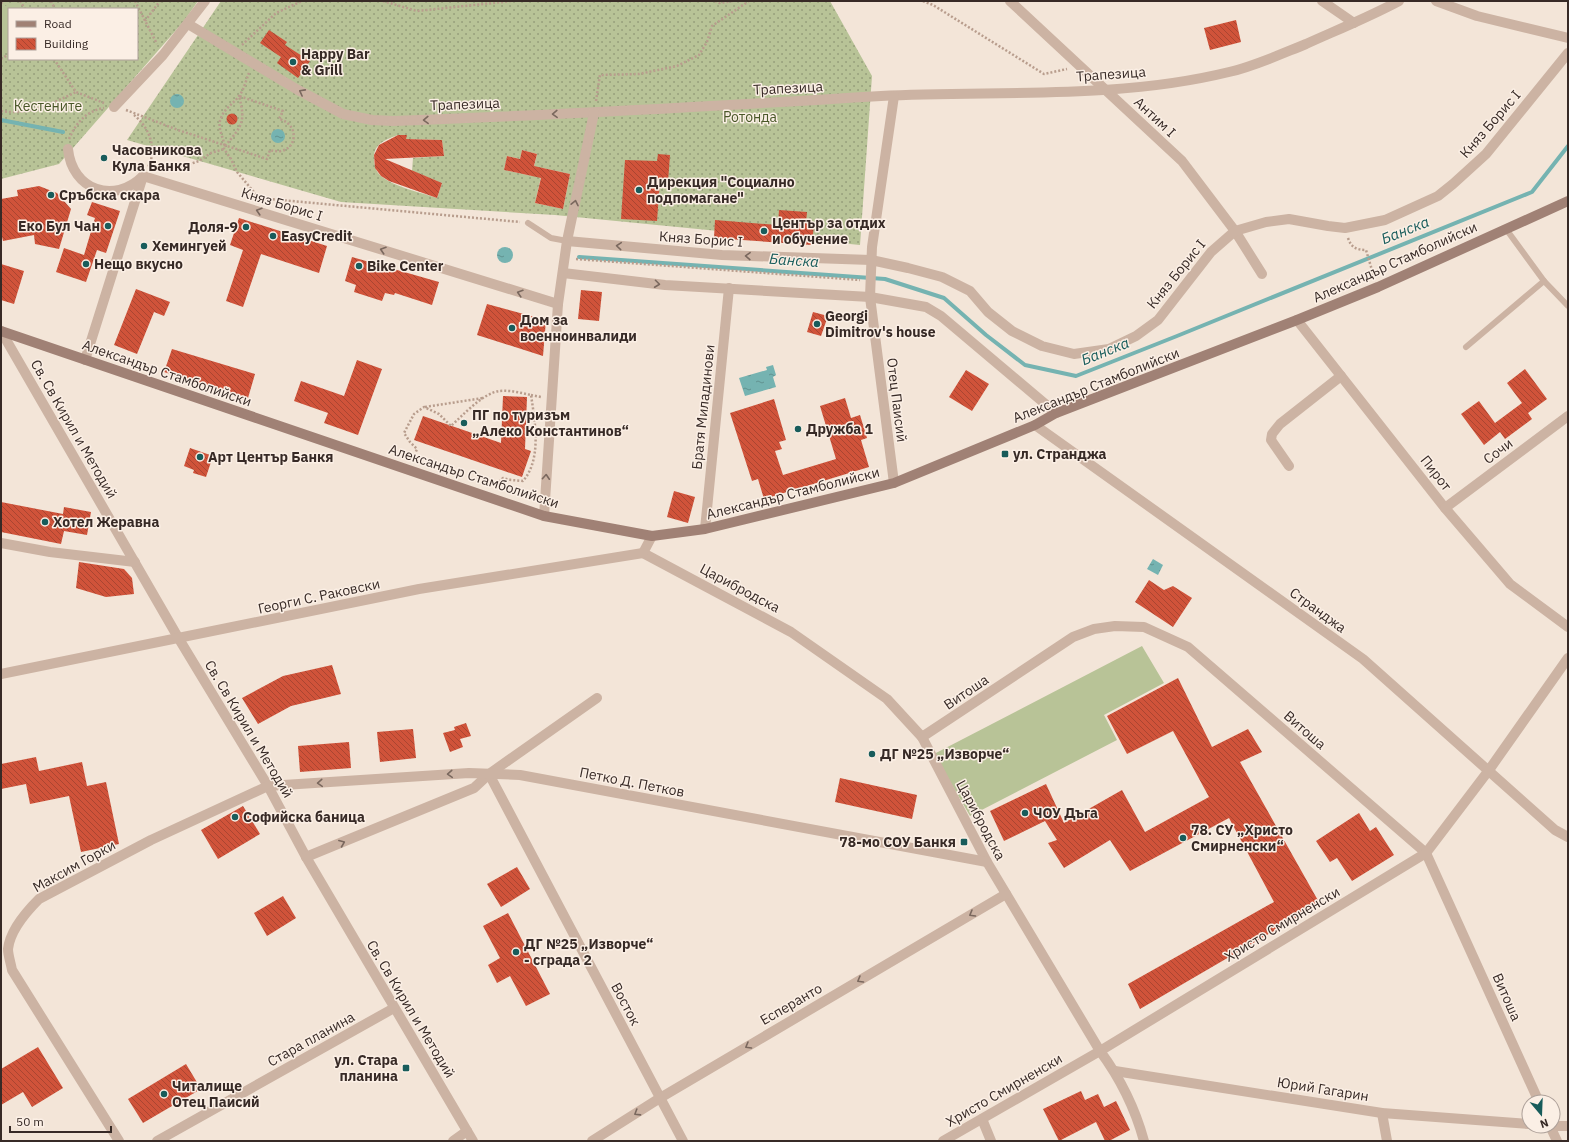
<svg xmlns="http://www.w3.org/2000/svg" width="1569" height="1142" font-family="'IBM Plex Sans',sans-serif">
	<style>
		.grass { fill: url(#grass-dots); fill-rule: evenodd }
		.garden { fill: #b8c397 }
		.water { fill: url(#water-ripples) }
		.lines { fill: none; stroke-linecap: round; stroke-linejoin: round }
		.stream { stroke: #75b3b1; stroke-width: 4 }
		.building { fill: url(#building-back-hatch) }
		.path { stroke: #b89d8d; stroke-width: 2.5; stroke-dasharray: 2 2; stroke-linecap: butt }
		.lane { stroke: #ccb3a3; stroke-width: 6 }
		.street { stroke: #ccb3a3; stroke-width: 10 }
		.secondary { stroke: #a08175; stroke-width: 10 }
		.oneway { stroke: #7a685e }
		.poi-dot { fill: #185c5b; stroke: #fbefe5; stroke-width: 1.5 }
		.labels { text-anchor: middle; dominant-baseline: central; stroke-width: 3; stroke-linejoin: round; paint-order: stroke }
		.poi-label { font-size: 14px; font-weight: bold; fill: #372a26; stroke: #fbefe5; text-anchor: start }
		.street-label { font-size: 14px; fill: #372a26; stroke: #fbefe5 }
		.park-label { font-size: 14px; fill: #495728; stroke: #fbefe5 }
		.water-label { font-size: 15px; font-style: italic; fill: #185c5b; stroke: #fbefe5 }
	</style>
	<defs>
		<pattern id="grass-dots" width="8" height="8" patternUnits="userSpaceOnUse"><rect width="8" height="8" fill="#b8c397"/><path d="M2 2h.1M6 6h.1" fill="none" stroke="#969f7b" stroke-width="1.8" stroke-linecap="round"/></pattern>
		<pattern id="water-ripples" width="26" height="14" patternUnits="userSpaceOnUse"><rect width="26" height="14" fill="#75b3b1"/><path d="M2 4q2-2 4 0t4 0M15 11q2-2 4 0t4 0" fill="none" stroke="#619290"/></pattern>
		<pattern id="building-back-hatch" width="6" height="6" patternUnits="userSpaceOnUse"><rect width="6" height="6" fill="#d0533a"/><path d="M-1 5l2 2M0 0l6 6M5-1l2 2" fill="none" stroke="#aa4531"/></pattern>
	</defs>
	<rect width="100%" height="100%" fill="#f3e5d8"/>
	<g class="grass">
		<path d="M1,1H198L184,21L59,164L1,179ZM9,9H137V59H9Z"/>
		<path d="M221,1H830L872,76L860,245L555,215L341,202L127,140ZM398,135H406V139L442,140L444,156L413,158L412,171L442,183L437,198C422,193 392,186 381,176C375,171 374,164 374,156C375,143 387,139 398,135ZM522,150L537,154L532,176L504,170L507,156L520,159ZM543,168L570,174L563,209L535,203Z"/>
	</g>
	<g class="garden">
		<path d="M15,1L19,9H9V49L1,54V8Z"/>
		<path d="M1142,646L1164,683L1104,715L1117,740L970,816L934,754Z"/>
	</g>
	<g class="water">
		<circle cx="177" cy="101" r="7"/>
		<circle cx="278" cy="136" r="7"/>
		<circle cx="505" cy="255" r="8"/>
		<path d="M773,365L776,375L773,377L776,387L745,396L739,378L767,370L766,367Z"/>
		<path d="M1153,559L1163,565L1158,575L1147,569Z"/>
	</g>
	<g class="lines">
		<g class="stream">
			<path d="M1,120L63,132"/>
			<path d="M579,257L885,279L944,298L986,335L1025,365L1076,376L1177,336L1532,192L1568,146"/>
		</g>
	</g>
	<g class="building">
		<path d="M1236,20L1241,42L1210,50L1204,28Z"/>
		<path d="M269,30L287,42L285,45L310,61L298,78L277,63L281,57L260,43Z"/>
		<circle cx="232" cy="119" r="5.5"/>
		<path d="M398,135H407L406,139L442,140L444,156L385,159L442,183L437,198L389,181L381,176L375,168L374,155L379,145Z"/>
		<path d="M522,150L537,154L534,166L570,174L563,209L535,203L541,178L504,170L507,156L520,159Z"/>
		<path d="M658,154L670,155L668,182L660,181L657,221L621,219L625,160L657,161Z"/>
		<path d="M39,186L57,193L71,209L59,249L35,244L34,235L3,241L1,233V199L18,196L17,190Z"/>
		<path d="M92,202L120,211L106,253L97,250L86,282L56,272L64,248L84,255L95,218L87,215Z"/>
		<path d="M779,210L807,212L806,223L814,224L812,245L714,238L715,220L778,225Z"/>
		<path d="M239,218L327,246L319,273L261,254L243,307L226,301L243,250L230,245Z"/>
		<path d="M352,257L439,282L432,305L395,293L394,295L385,293L382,301L354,292L356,285L345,281Z"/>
		<path d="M1,264L24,271L14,304L1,300Z"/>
		<path d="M136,289L170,302L164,316L154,312L137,354L114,345Z"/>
		<path d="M581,290L602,292L599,321L578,319Z"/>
		<path d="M487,304L546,320L543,356L477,335Z"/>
		<path d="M813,312L828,316L821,336L807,332Z"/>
		<path d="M172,349L255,374L248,398L164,372Z"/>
		<path d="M357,360L382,369L358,435L324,423L328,413L294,401L301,381L344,396Z"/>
		<path d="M1525,369L1547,399L1528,413L1532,419L1505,439L1500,432L1484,445L1461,414L1479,401L1495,423L1522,403L1507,383Z"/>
		<path d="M966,370L989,384L972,411L949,397Z"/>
		<path d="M503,396L527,397L525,449L531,451L522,477L414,440L423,416L501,443Z"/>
		<path d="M845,398L851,418L860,415L867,438L861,440L869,467L764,499L758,479L752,481L730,413L774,399L786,440L779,442L782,449L775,451L783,475L836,459L820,406Z"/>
		<path d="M190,448L213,456L206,477L193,473L194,470L184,466Z"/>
		<path d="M674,491L695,497L688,523L667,517Z"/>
		<path d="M1,502L63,514L64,507L91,512L87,535L64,531L61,544L1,532Z"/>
		<path d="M79,562L124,569L132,578L134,594L106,597L76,588Z"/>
		<path d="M1149,580L1164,590L1173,586L1192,598L1173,627L1135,602Z"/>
		<path d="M332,665L341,694L291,706L258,724L242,698L283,676Z"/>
		<path d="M1178,678L1212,747L1248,729L1262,752L1240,762L1320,904L1140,1009L1128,984L1274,902L1229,818L1130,871L1110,840L1064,868L1048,843L1057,840L1045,821L1004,841L990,811L1046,784L1064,823L1122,790L1145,832L1209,797L1173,731L1127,754L1107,716Z"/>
		<path d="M466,723L471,736L460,739L463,747L450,752L443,733L455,730L454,727Z"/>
		<path d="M413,729L416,758L380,762L377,732Z"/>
		<path d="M349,742L351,768L300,772L298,746Z"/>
		<path d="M36,757L39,771L82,762L87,786L106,782L119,844L81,852L69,796L30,804L26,784L1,789V764Z"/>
		<path d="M840,778L917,795L912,819L835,802Z"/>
		<path d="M243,806L260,834L218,859L201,830Z"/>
		<path d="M1359,813L1370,831L1376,827L1394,855L1352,881L1337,858L1330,862L1316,841Z"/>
		<path d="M517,867L530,889L501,907L487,884Z"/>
		<path d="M283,896L296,918L267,936L254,913Z"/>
		<path d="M508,913L550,994L526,1006L510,976L497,983L488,965L500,958L483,926Z"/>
		<path d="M38,1047L63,1088L32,1107L23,1092L1,1105V1069Z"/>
		<path d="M186,1064L201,1089L143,1123L128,1099Z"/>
		<path d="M1081,1091L1085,1100L1098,1094L1104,1107L1116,1101L1130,1130L1109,1141H1105L1096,1122L1059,1141L1043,1109Z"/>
	</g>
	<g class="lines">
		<g class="path">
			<path d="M20,1L25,9"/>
			<path d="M51,1L55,9"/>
			<path d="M135,1L157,44"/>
			<path d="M383,1L417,11L512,1"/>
			<path d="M715,1L719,3L733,1"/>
			<path d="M923,1L933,5L1044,74L1067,69"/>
			<path d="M1,3L5,1"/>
			<path d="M145,21L160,1"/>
			<path d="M242,45L276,13L302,1"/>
			<path d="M1,59L9,54"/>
			<path d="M54,59L76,92L104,103"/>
			<path d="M249,73C246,80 244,90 239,96C233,104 224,109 221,118C216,129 226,140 224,149L231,159L237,172L259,198L520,222"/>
			<path d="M596,101L600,75L639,74L677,66L699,55L707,42L712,26L749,1"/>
			<path d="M126,110L178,130L267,159L270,150C296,158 303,125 279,119L283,111L239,96"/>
			<path d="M1,111C28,116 53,103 76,92"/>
			<path d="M134,115C149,127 158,149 148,167"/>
			<path d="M69,139C76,123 86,111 104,108"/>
			<path d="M225,146C242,126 246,122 239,96"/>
			<path d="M170,171L199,161L211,153L224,149"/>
			<path d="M1348,238C1351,247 1356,250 1366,250L1374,277"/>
			<path d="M576,259L860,280"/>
			<path d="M531,395L541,397"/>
			<path d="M425,407L483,398"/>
			<path d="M413,459L417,449L410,442L404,433L414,414L424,407L439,414L451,426C462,416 484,392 500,391C511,390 521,393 531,395C535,422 542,459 523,481L511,480L503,478L499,482L497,488"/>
		</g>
		<g class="lane">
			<path d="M528,223L551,238L567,241"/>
			<path d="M1506,229L1544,281L1568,306"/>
			<path d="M1466,347L1544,281"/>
		</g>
		<g class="street">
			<path d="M1010,1L1182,161L1235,231L1262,274"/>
			<path d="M1322,1L1354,23"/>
			<path d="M1436,1L1477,16L1568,38"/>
			<path d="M188,24L298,90L343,114L372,120L393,121C556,115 718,106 881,96C996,90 1115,100 1229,72C1255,66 1281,54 1306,44C1337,30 1369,17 1399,1"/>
			<path d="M114,107L163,55L205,1"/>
			<path d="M68,149C72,190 114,205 143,176"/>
			<path d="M143,176L558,304"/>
			<path d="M567,241L722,255L871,260L908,268L942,277L970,291L988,312L1012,331L1042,346L1074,354L1109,349L1136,336L1158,320L1211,252L1235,231L1266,222L1289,219L1328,226L1345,228L1385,220L1438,196L1453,184L1486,154L1568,53"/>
			<path d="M563,273L665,285L870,297L926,307L941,316L1056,413"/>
			<path d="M1297,320L1445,508L1510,584L1568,627"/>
			<path d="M1,331L179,639L268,786L306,857L473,1141"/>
			<path d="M85,360L143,176"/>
			<path d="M1035,425L1363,659L1555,830L1568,837"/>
			<path d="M1289,466L1271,440L1272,434L1280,424L1341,376"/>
			<path d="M894,483L870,297L872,247L894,96"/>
			<path d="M1445,508L1568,416"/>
			<path d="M544,516L558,304L567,241L594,113"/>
			<path d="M705,529L729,288"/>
			<path d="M652,536L643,553L791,632L887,699L922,737L987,862L1100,1051C1120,1078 1135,1108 1144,1141"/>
			<path d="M1,543L50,552L135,562"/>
			<path d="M1,674L419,589L643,553"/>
			<path d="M922,737L1073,637L1094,629L1115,626L1144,627L1188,647L1426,853L1539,1102"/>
			<path d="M489,774L683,1141"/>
			<path d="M306,857L474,788L489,774L597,698"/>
			<path d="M1115,1071L1382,1113L1529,1124"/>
			<path d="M1382,1113L1387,1141"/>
			<path d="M982,1119L991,1141"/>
			<path d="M1550,1126L1557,1141"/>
			<path d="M1552,1126H1568"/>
			<path d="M119,1141L12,970C11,964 8,955 8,949C10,930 27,911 39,899L151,840L268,786L469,773L520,775L987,862"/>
			<path d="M157,1141L394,1008"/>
			<path d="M453,1141L467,1131"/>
			<path d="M592,1141L660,1098L1006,894"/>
			<path d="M943,1141L1100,1051L1426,853L1489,770L1568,658"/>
		</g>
		<path class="secondary" d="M1,331L544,516L652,536L705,529L894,483L1035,425L1056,413L1297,320L1378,287L1568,201"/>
	</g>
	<defs><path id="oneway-chevron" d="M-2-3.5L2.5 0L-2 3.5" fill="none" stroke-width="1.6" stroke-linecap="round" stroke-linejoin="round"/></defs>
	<g class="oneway">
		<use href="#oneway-chevron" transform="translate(302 92) rotate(-152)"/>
		<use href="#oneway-chevron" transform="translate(555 114) rotate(178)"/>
		<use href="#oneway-chevron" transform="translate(426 120) rotate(178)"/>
		<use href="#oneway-chevron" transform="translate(575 203) rotate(-78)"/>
		<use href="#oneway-chevron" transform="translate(259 211) rotate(-163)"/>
		<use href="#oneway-chevron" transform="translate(619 246) rotate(-175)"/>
		<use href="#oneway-chevron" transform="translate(383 250) rotate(-162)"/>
		<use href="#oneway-chevron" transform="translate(748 256) rotate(-178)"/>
		<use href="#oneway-chevron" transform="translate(657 284) rotate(7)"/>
		<use href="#oneway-chevron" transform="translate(520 293) rotate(-163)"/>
		<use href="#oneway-chevron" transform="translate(546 477) rotate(-86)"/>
		<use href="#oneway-chevron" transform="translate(450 774) rotate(176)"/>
		<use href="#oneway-chevron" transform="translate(320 783) rotate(176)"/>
		<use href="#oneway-chevron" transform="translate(342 843) rotate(-22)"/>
		<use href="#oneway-chevron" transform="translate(972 914) rotate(150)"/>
		<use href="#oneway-chevron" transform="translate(860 980) rotate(150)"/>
		<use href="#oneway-chevron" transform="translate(748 1046) rotate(150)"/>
		<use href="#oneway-chevron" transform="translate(637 1113) rotate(148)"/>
	</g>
	<g class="poi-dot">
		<circle cx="293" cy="62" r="4"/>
		<circle cx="104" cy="158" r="4"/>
		<circle cx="639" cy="190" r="4"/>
		<circle cx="51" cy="195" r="4"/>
		<circle cx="108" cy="226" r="4"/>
		<circle cx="246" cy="227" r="4"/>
		<circle cx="764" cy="231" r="4"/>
		<circle cx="273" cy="236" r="4"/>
		<circle cx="144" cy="246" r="4"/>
		<circle cx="86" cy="264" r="4"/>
		<circle cx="359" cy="266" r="4"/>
		<circle cx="817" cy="324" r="4"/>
		<circle cx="512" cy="328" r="4"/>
		<circle cx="464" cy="423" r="4"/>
		<circle cx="798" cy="429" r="4"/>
		<rect x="1001" y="450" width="8" height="8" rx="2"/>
		<circle cx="200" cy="457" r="4"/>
		<circle cx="45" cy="522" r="4"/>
		<circle cx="872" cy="754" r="4"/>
		<circle cx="1025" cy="813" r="4"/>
		<circle cx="235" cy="817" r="4"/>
		<circle cx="1183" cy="838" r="4"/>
		<rect x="960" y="838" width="8" height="8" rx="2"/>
		<circle cx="516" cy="952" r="4"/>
		<rect x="402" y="1064" width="8" height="8" rx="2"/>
		<circle cx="164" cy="1094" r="4"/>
	</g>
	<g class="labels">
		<g class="poi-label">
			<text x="301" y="54">Happy Bar<tspan x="301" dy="16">&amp; Grill</tspan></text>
			<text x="112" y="150">Часовникова<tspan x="112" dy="16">Кула Банкя</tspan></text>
			<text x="647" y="182">Дирекция "Социално<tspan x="647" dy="16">подпомагане"</tspan></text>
			<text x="59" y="195">Сръбска скара</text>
			<text x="772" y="223">Център за отдих<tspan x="772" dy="16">и обучение</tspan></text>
			<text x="100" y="226" text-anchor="end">Еко Бул Чан</text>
			<text x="238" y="227" text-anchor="end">Доля-9</text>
			<text x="281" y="236">EasyCredit</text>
			<text x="152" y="246">Хемингуей</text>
			<text x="94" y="264">Нещо вкусно</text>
			<text x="367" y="266">Bike Center</text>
			<text x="825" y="316">Georgi<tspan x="825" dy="16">Dimitrov's house</tspan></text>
			<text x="520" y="320">Дом за<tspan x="520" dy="16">военноинвалиди</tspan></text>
			<text x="472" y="415">ПГ по туризъм<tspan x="472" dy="16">„Алеко Константинов“</tspan></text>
			<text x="806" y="429">Дружба 1</text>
			<text x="1013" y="454">ул. Странджа</text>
			<text x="208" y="457">Арт Център Банкя</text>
			<text x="53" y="522">Хотел Жеравна</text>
			<text x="880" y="754">ДГ №25 „Изворче“</text>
			<text x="1033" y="813">ЧОУ Дъга</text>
			<text x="243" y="817">Софийска баница</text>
			<text x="1191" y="830">78. СУ „Христо<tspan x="1191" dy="16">Смирненски“</tspan></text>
			<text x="956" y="842" text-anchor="end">78-мо СОУ Банкя</text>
			<text x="524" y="944">ДГ №25 „Изворче“<tspan x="524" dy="16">- сграда 2</tspan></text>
			<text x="398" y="1060" text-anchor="end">ул. Стара<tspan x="398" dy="16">планина</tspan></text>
			<text x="172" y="1086">Читалище<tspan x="172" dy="16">Отец Паисий</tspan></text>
		</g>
		<g class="street-label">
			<text transform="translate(1111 74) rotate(-4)">Трапезица</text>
			<text transform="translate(788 88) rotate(-3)">Трапезица</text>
			<text transform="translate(465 104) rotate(-2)">Трапезица</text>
			<text transform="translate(1155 117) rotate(43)">Антим I</text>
			<text transform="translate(1490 124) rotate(-49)">Княз Борис I</text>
			<text transform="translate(282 204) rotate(17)">Княз Борис I</text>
			<text transform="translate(701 239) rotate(4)">Княз Борис I</text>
			<text transform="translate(1395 262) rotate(-24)">Александър Стамболийски</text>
			<text transform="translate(1176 274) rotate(-51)">Княз Борис I</text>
			<text transform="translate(167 373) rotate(19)">Александър Стамболийски</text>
			<text transform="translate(1096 385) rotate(-22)">Александър Стамболийски</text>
			<text transform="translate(897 400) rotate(83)">Отец Паисий</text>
			<text transform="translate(703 407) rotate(-84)">Братя Миладинови</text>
			<text transform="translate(74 429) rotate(60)">Св. Св Кирил и Методий</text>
			<text transform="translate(1498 451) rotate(-37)">Сочи</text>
			<text transform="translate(1436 473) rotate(52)">Пирот</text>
			<text transform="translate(474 476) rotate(18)">Александър Стамболийски</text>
			<text transform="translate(793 493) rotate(-14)">Александър Стамболийски</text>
			<text transform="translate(740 588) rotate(28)">Царибродска</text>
			<text transform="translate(319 596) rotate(-12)">Георги С. Раковски</text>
			<text transform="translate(1318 610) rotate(36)">Странджа</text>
			<text transform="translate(966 692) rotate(-34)">Витоша</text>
			<text transform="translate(249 729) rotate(59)">Св. Св Кирил и Методий</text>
			<text transform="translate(1305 730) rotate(41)">Витоша</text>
			<text transform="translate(632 782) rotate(11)">Петко Д. Петков</text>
			<text transform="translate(981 820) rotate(62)">Царибродска</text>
			<text transform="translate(74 866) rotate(-29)">Максим Горки</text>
			<text transform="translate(1282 924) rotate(-31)">Христо Смирненски</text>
			<text transform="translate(1507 997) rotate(66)">Витоша</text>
			<text transform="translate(626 1004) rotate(62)">Восток</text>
			<text transform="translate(791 1004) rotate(-30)">Есперанто</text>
			<text transform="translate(411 1009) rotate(59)">Св. Св Кирил и Методий</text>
			<text transform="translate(311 1039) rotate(-29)">Стара планина</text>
			<text transform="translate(1323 1089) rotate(9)">Юрий Гагарин</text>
			<text transform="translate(1004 1090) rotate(-30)">Христо Смирненски</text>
		</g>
		<g class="park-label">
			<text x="48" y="106">Кестените</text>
			<text x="750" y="117">Ротонда</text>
		</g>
		<g class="water-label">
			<text transform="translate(1405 230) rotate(-22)">Банска</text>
			<text transform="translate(794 260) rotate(4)">Банска</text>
			<text transform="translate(1105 351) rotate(-22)">Банска</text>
		</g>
	</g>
	<rect width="1569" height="1142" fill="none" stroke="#372a26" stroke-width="4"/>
	<rect x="8" y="8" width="130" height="52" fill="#fbefe5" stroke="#ada099"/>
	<rect x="16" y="21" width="20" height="6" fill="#a08175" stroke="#ada099"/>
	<text x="44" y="28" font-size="12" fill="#372a26">Road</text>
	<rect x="16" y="38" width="20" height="12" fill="url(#building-back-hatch)" stroke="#ada099"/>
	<text x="44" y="48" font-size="12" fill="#372a26">Building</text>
	<g transform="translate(1541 1114) rotate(161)"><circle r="19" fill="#fbefe5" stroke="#ada099"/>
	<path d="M0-3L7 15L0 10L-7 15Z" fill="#185c5b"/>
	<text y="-6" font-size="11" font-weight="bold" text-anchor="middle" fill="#372a26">N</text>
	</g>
	<path d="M10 1126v6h101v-6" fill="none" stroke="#372a26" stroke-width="2"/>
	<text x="16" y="1126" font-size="12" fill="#372a26" stroke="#fbefe5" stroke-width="3" paint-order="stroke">50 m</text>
</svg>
